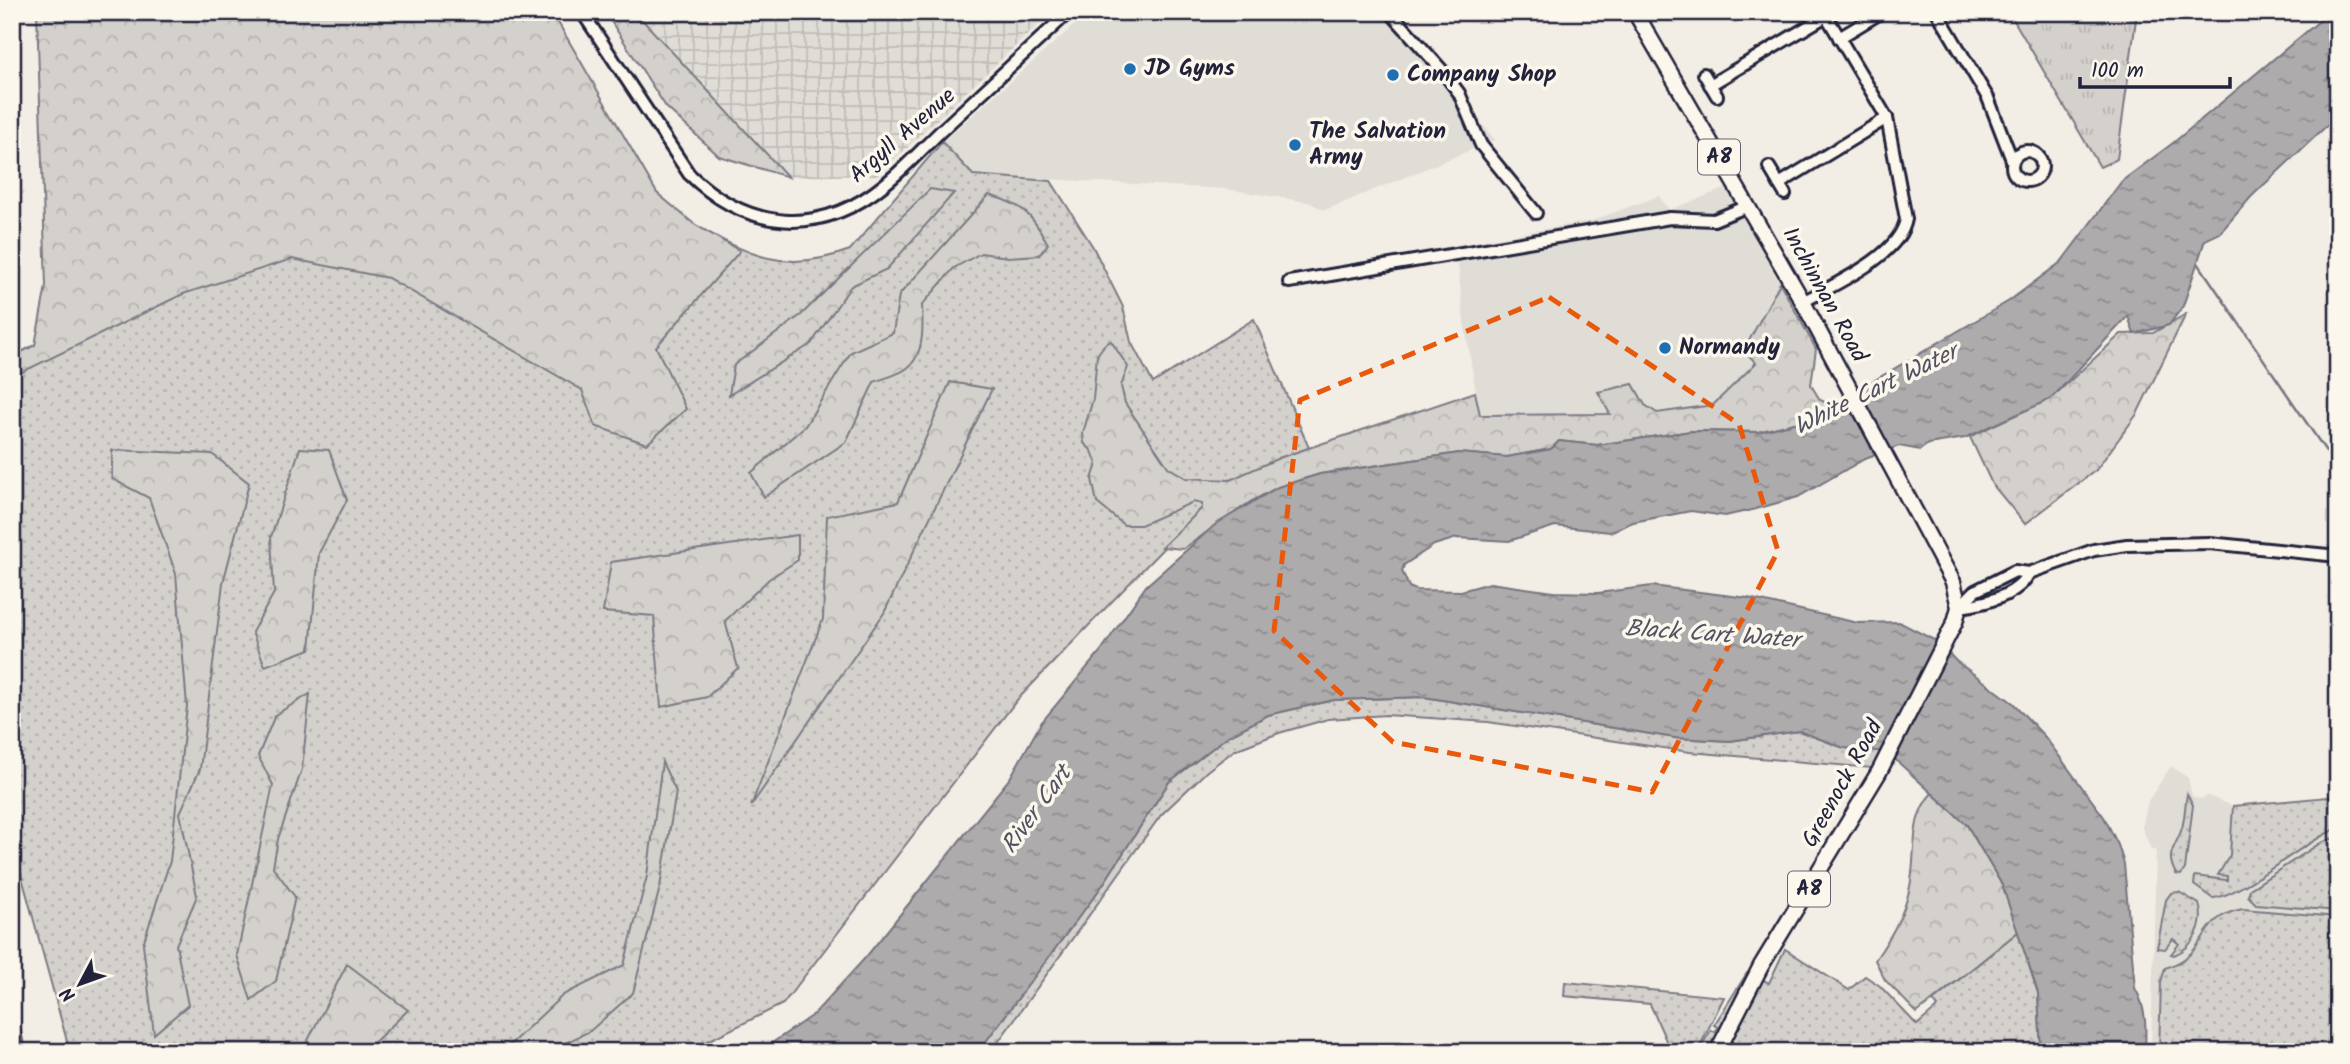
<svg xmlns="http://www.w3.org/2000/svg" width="2350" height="1064" font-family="Kalam,sans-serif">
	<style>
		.built { fill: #e0dcd6 }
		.industrial { fill: url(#industrial-grid) }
		.grass { fill: url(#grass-dots); stroke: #7b7a84; stroke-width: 2 }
		.forest { fill: url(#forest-crowns); stroke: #7b7a84; stroke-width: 2 }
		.park { fill: url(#park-tufts); stroke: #7b7a84; stroke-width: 2 }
		.water { fill: url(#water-ripples); stroke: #76747f; stroke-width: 2 }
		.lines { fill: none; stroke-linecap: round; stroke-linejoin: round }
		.stream { stroke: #76747f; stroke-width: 2.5 }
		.minor-casing { stroke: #22223b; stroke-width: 16 }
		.major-casing { stroke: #22223b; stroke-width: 19 }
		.minor { stroke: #fbf7ec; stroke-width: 10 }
		.major { stroke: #fbf7ec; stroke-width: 14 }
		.marked { fill: none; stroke: #e8590c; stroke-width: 5; stroke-dasharray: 14 9; stroke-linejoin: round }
		.poi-dot { fill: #1f6fb2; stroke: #fbf7ec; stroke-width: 2.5 }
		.labels { text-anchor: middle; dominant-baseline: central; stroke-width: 7; stroke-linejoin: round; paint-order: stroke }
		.shield { fill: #fbf7ec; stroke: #636270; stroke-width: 2 }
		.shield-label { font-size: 21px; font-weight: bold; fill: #22223b }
		.poi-label { font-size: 23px; font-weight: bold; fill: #22223b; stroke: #fbf7ec; text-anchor: start }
		.street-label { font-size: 23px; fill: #22223b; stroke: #fbf7ec }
		.water-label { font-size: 24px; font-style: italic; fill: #535263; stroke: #fbf7ec }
	</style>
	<defs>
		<pattern id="industrial-grid" width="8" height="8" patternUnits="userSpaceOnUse" patternTransform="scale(1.75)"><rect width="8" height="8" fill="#e0dcd6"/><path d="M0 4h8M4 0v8" fill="none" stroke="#c0bcb9"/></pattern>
		<pattern id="grass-dots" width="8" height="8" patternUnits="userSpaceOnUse" patternTransform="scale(1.75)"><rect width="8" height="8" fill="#d4d1cc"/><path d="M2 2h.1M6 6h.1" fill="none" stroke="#b6b3b0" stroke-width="1.8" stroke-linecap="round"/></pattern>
		<pattern id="forest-crowns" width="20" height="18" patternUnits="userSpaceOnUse" patternTransform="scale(1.75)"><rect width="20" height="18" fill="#d4d1cc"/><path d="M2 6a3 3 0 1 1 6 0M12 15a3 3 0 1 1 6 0" fill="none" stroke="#b6b3b0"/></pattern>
		<pattern id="park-tufts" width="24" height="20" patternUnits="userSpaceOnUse" patternTransform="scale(1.75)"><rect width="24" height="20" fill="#d4d1cc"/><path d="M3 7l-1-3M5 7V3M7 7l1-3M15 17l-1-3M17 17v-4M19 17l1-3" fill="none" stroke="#b6b3b0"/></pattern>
		<pattern id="water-ripples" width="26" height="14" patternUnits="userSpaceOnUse" patternTransform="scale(1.75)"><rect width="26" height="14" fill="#aeabad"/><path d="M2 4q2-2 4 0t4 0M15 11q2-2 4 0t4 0" fill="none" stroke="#8d8b8e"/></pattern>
	</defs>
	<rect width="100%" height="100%" fill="#f2eee5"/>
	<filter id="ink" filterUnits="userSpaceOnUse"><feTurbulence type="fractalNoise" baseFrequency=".0143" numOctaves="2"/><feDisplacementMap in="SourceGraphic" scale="14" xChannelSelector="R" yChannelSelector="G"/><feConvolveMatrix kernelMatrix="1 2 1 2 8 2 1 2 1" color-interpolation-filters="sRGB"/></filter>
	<g filter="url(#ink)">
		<g class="built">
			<path d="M1089,12H1391L1495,140L1325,210L1308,202L1226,189L973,175L942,142Z"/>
			<path d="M1727,188L1780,283L1744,349L1757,362L1744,378L1734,383L1713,405L1657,413L1645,405L1611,414L1480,415L1464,322L1456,245L1591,221L1659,196L1669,210Z"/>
			<path d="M2171,766L2188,778L2192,796L2200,799L2208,796L2233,806L2338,796V1052H2151L2156,850L2151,849L2142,828L2148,801Z"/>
		</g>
		<path class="industrial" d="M635,12H1052L878,175L788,177Z"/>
		<g class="grass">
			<path d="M942,142L973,175L1051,181L1093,247L1123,307L1131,342L1153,383L1254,319L1309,448L1279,458L1202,508L1017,700L783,1004L685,1052H70L12,841V357L295,204L694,224C749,256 786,274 850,250Z"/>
			<path d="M1424,697L1675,738L1730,741L1799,731L1844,748L1882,751L1872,768L1690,752L1488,722L1386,715L1328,719L1279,733L1235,750L1207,771L1161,815L991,1052H978L1102,886L1169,782L1228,736L1268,715L1334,700Z"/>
			<path d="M2187,794L2193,805L2185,869L2181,875L2176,874C2164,853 2176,848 2182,828C2185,817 2185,805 2187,794Z"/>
			<path d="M2338,796V828C2304,841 2239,898 2212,898L2194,885L2195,876L2227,880V876L2218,875L2230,855L2233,806Z"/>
			<path d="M2338,836V911L2256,904L2248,896L2250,889L2319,844Z"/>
			<path d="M2179,892L2199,904C2206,924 2193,948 2174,955L2171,954L2179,944L2173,939L2165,949L2157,948L2166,900L2171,893Z"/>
			<path d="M2243,909L2338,917V1052H2159L2161,982L2165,968C2212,954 2195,917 2243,909Z"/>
			<path d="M2019,931L2038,993L2041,1052H1726L1762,979L1769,983L1785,949L1849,990L1865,976L1880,986L1917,1025L1938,1007L1933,1001Z"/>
			<path d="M1747,973L1710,1052H1698L1711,1030L1715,1032L1718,1027L1714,1025Z"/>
			<path d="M1565,982L1724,997L1697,1052H1671L1650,1004L1564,996Z"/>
		</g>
		<g class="forest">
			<path d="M37,12H552L657,193L694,224L740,251L656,347L686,409L647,444L595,426L582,390L388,278L292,259L183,294L12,377V357L35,345L46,286Z"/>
			<path d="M605,12H635L788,177L719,156L666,107Z"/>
			<path d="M930,189L954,193L887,269L851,286L811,344L729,395L734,365L801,315Z"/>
			<path d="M989,195C1023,205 1031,213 1048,244L1039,255L1008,257L981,253L954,268L922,305C923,325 925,356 906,369C898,375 884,378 874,382L846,442L764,497L751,473L805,426L851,352L893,333L899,295Z"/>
			<path d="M1780,283L1816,349L1811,385L1820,400L1832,405L1807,420L1758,432L1691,431L1597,445L1559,441L1551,449L1507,457L1459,453L1320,474L1278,487L1250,502L1183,549L1162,547L1202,508V504L1193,502L1141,525H1124L1097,503L1092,479L1097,464L1092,451L1084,443L1083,433L1093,399L1097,355L1105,344L1111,341L1128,367L1121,386L1125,403L1168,467L1186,478L1230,480L1279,458L1475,392L1480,415L1610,414L1598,392L1633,384L1645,405L1657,413L1713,405L1756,363L1744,350Z"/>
			<path d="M2186,314L2137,414L2096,470L2025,524L1992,484L1970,437L2058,392L2121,334L2153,333Z"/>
			<path d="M950,382L992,389L884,613L751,806L823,619L827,516L898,502Z"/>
			<path d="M300,448L329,450L347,500L319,553L310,649L265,666L252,632L274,593L271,537Z"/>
			<path d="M112,450L212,454L249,483L223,583L200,769L180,813L197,896L176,945L188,1005L154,1034L143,944L170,861L187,706L176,574L149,498L112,479Z"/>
			<path d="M798,535V560L769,579L725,621L738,668L707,697L661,707L654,616L603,612L611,562Z"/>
			<path d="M310,694L302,769L278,839L273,867L295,897L276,981L251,1000L237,955L273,785L258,756L275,715Z"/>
			<path d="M662,762L676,792L660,887L633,993L590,1031L547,1052H502L563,995L624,965L647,876Z"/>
			<path d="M1932,793L1967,825L2002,885L2019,931L1917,1013L1885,980L1875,960C1889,940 1904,915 1909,891C1918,857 1907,820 1932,793Z"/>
			<path d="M347,964L408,1010L364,1052H302Z"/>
		</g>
		<path class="park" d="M2009,12H2137L2117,159L2100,167Z"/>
		<g class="water">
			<path d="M2330,12H2338V115L2251,197L2220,233L2205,240L2183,306L2169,325L2134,334L2128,316L2051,399L1965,438L1928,444L1920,450L1899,446L1868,457L1798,497L1756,509L1725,516L1691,511L1633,522L1610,532L1555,526L1509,541L1457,538L1434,545L1404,565L1402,571L1409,587L1416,590L1461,591L1490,583L1554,592L1598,593L1652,586L1748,598L1858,623L1899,622L1938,642L1956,661L2013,703L2045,737L2104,817L2118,845L2124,864L2135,988C2147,1009 2146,1029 2145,1052H2041L2038,993L2002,885L1967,825L1887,752L1844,748L1799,731L1730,741L1675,738L1424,697L1334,700L1268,715L1228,736L1169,782L1102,886L978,1052H759L814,1014L866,957L1010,778L1041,723L1100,652L1146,586L1216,524L1278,487L1320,474L1459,453L1507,457L1551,449L1559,441L1597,445L1691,431L1758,432L1807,420L2009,301L2061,262L2122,181L2173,143Z"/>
			<path d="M12,995L26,1052H12Z"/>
		</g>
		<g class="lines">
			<path class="stream" d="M2198,263L2338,469"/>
			<g class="minor-casing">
				<g id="minor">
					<path d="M582,12L689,174C748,231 820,238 885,184C906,167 924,147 943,129C985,90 1027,51 1069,12"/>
					<path d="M1390,12L1441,69L1459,93L1481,145L1536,213"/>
					<path d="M1937,12L1988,98L2012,160"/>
					<path d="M1839,38L1882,12"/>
					<path d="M1704,74L1717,96"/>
					<path d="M1710,85L1826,16"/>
					<circle cx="2027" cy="166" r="15"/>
					<path d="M1769,167L1785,194"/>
					<path d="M1779,184L1887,118"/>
					<path d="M12,252V260"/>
					<path d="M1289,282L1670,218L1714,220L1748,206"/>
					<path d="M1803,302C1834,284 1900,256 1906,219L1887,118L1824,12"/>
					<path d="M1959,607L1975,591L2015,571L2029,573L2094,550L2127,545L2209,543L2338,556"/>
					<path d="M1959,607C1983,604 2018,596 2029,573"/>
				</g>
			</g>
			<g class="major-casing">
				<path id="major" d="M1635,12L1803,302L1953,582L1959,607L1955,622L1879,772L1761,966L1717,1052"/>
			</g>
			<use href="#minor" class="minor"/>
			<use href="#major" class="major"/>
		</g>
	</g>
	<path class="marked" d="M1549,297L1739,424L1778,551L1652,792L1393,742L1274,631L1300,400Z"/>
	<g class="poi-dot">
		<circle cx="1130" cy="69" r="7"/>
		<circle cx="1393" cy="75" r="7"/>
		<circle cx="1295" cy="145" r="7"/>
		<circle cx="1665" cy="348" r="7"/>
	</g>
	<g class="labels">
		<g class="shield">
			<rect x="1698" y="139.5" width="42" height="35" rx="5"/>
			<rect x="1788" y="871.5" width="42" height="35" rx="5"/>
		</g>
		<g class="shield-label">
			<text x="1719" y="157">A8</text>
			<text x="1809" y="889">A8</text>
		</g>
		<g class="poi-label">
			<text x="1144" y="69">JD Gyms</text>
			<text x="1407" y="75">Company Shop</text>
			<text x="1309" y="132">The Salvation<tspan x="1309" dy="26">Army</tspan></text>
			<text x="1679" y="348">Normandy</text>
		</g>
		<g class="street-label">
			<text transform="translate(903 136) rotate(-41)">Argyll Avenue</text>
			<text transform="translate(1824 295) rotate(61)">Inchinnan Road</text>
			<text transform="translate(1843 784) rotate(-61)">Greenock Road</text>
		</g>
		<g class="water-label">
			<text transform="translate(1876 390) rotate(-26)">White Cart Water</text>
			<text transform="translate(1712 635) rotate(4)">Black Cart Water</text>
			<text transform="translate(1037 810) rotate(-54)">River Cart</text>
		</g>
	</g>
	<rect width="2350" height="1064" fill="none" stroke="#fbf7ec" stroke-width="42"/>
	<rect x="21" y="21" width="2308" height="1022" fill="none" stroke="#22223b" stroke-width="2.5" filter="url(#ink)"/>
	<g transform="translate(80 984) rotate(229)" stroke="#fbf7ec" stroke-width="5" paint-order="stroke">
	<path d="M0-5L12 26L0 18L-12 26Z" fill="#22223b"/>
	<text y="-10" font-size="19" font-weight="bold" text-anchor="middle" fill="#22223b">N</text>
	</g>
	<path d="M2080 77v10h150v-10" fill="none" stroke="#22223b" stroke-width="3.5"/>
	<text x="2091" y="77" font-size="21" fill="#22223b" stroke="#fbf7ec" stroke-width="5" paint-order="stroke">100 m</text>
</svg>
